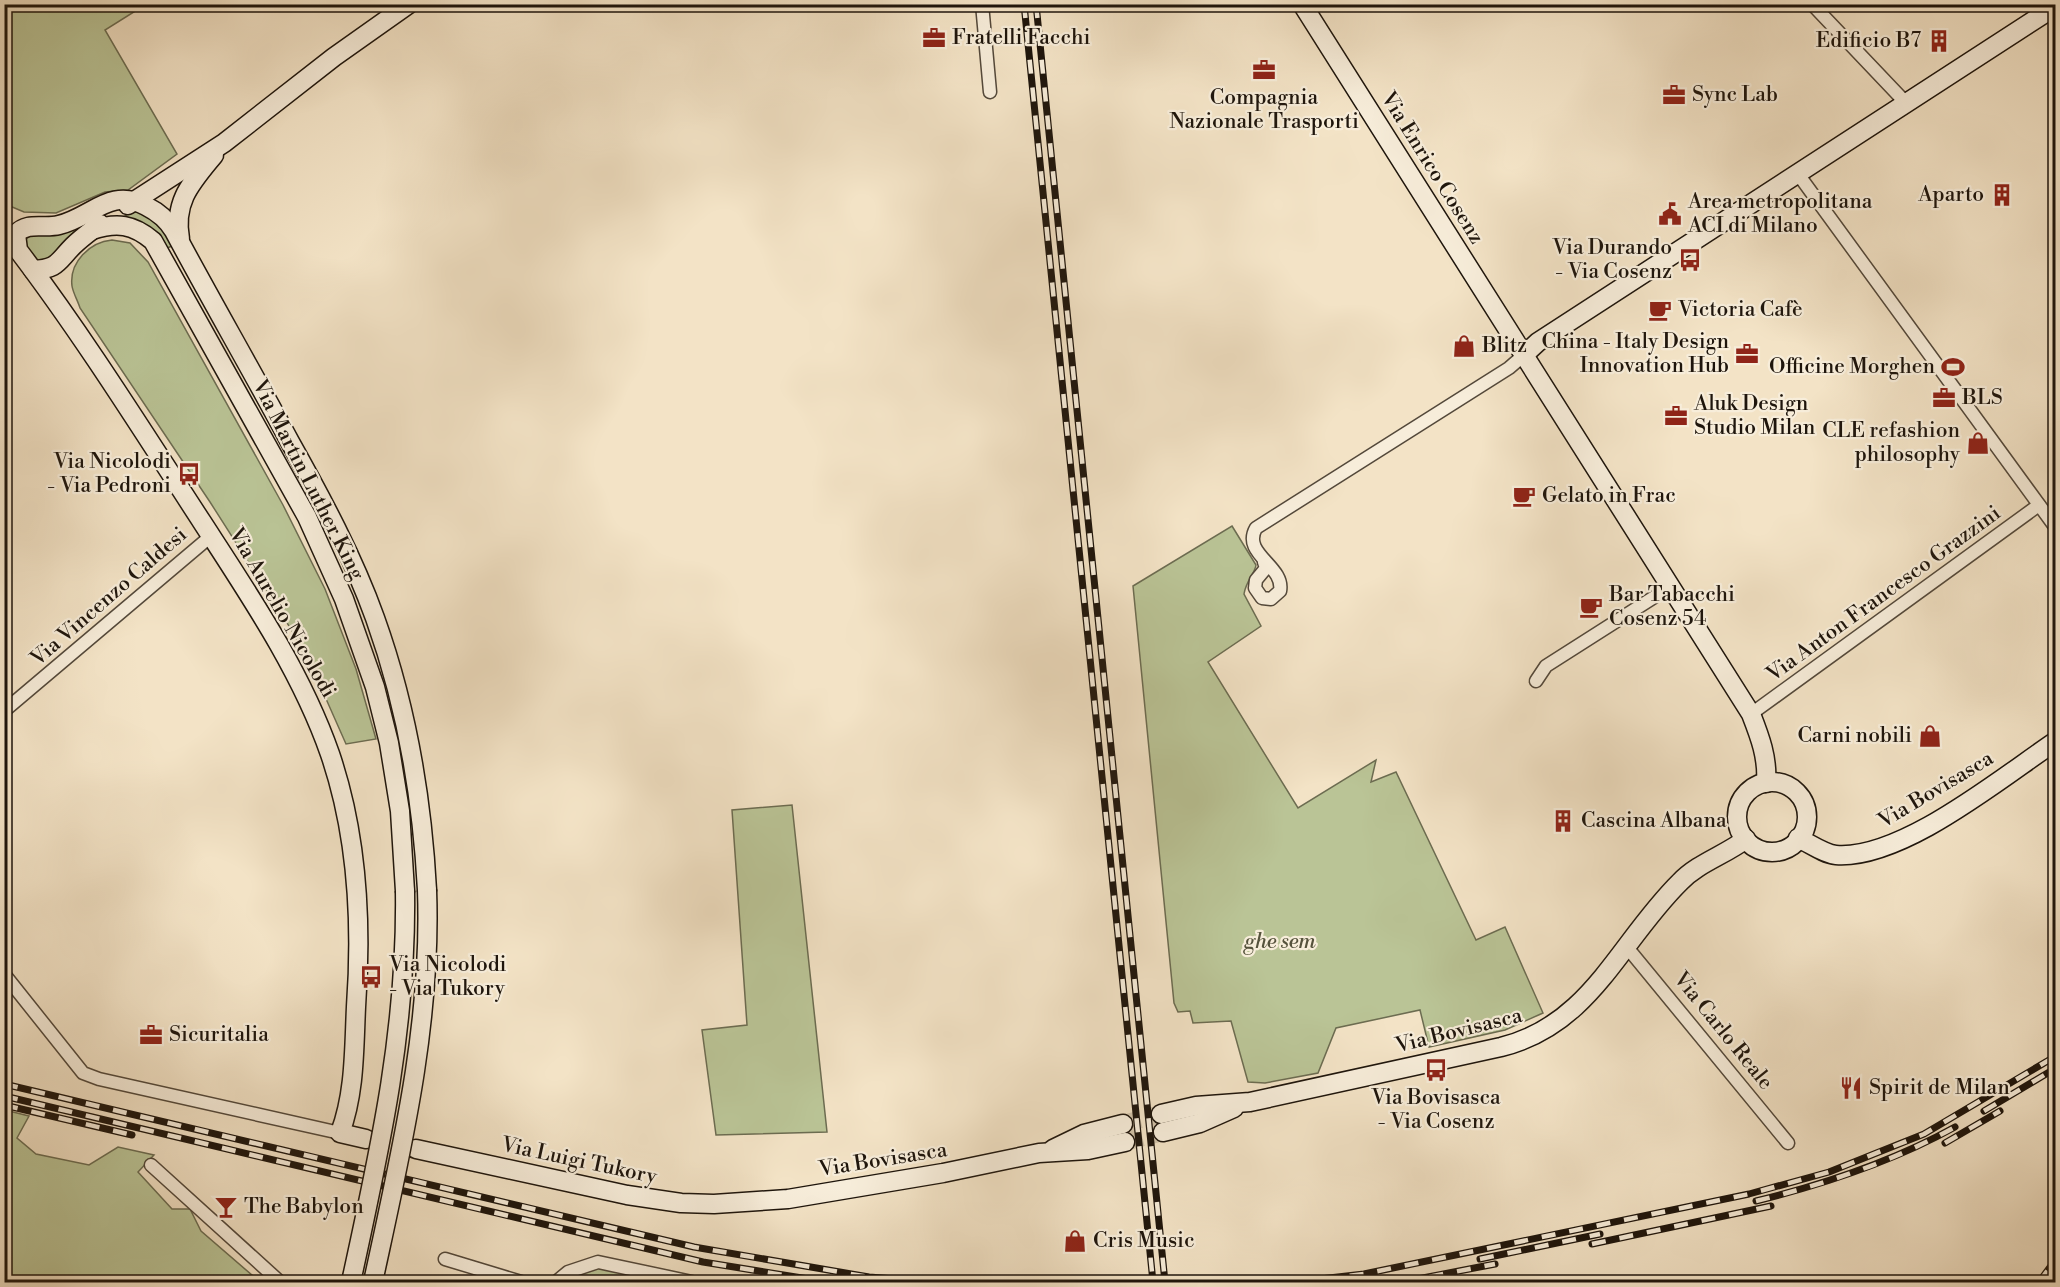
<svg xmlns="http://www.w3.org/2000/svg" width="2060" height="1287" font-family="'Libre Bodoni',serif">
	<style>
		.green { fill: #bac496; stroke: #6c6c51; stroke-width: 1.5 }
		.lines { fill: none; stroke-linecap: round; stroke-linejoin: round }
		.secondary-tunnel { stroke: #d3c4aa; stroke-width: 18; stroke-dasharray: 18 9; stroke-linecap: butt }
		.street-casing { stroke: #53483a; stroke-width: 15 }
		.secondary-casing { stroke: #1e150c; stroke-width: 21 }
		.street { stroke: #f7edda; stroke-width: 12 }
		.secondary { stroke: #f7edda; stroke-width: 18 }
		.rail-casing { stroke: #1e150c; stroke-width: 7 }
		.rail { stroke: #f7edda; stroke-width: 4.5; stroke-dasharray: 14; stroke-linecap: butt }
		.secondary-bridge-casing { stroke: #1e150c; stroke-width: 21; stroke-linecap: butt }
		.secondary-bridge { stroke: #f7edda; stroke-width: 18 }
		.labels { text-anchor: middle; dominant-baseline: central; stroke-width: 4.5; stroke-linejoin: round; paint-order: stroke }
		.poi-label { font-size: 21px; fill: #1e150c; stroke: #f7edda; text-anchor: start }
		.street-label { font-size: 21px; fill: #1e150c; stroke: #f7edda }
		.park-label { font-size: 21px; font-style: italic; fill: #55523c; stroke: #f7edda }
	</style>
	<rect width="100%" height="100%" fill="#f3e3c6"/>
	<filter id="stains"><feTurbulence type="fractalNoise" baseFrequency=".00333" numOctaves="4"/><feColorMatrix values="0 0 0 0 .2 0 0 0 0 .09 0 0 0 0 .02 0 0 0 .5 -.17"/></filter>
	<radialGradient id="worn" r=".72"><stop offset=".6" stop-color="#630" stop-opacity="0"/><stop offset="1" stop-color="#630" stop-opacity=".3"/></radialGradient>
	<g class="green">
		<path d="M4,5H145L105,30L177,154L128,190L105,192L56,213L24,212L5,204Z"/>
		<path d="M137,208L163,229L172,246L167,248L160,237L122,218Z"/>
		<path d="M98,216L74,232L52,259L37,263L29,260L25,241L28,236Z"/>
		<path d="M112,240L130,243L148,262L283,505L325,589L356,669L376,739L346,744L319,683L291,629L210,502L80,308C78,301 73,293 72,286C69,262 90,242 112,240Z"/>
		<path d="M1232,526L1256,565C1255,573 1246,581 1244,594L1261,626L1208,662L1298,808L1376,760L1371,782L1396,772L1476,940L1505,927L1543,1013L1505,1030L1429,1047L1420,1010L1336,1028L1318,1073L1265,1083L1248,1082L1231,1021L1193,1023L1190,1011L1178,1012L1174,1003L1133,586Z"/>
		<path d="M792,805L827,1132L716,1135L702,1030L747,1025L732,810Z"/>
		<path d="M5,1110L29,1116L17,1138L36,1154L89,1165L118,1147L154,1155L138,1172L172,1209H190L201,1231L260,1282H5Z"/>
		<path d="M601,1266L662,1282H567L576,1274Z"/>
	</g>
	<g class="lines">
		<g class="secondary-tunnel">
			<path d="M1123,1124L1161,1114"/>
			<path d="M1125,1142L1163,1132"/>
		</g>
		<g class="street-casing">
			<g id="street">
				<path d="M982,4L990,92"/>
				<path d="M1812,4L1906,103"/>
				<path d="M1798,174L2056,528"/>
				<path d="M1264,562L1266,568L1256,580L1255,588L1262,598L1271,599L1280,591C1285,566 1241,554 1256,528L1509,368L1524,355"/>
				<path d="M1536,681L1546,666L1670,587"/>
				<path d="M4,711L211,536"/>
				<path d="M1751,714L2039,505"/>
				<path d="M1626,946L1788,1143"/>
				<path d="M4,974L83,1073L99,1079L340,1133"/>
				<path d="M151,1165L280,1282"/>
				<path d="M445,1259L521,1282"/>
				<path d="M556,1282L568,1272L598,1262L692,1282"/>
			</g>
		</g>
		<g class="secondary-casing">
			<g id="secondary">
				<path d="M1302,4L1751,714C1760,737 1768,758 1766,783"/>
				<path d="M128,205L224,143L334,57L409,4"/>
				<path d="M92,230C117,222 133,224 153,241L307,517L344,599L375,687L389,743L400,811L405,891"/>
				<path d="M180,239C173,201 192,182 214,155"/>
				<path d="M33,270C58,269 57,262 73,246C81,238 91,231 100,224"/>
				<path d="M1524,355L1538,342L2056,6"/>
				<circle cx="1772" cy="817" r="35"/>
				<path d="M1798,838C1809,843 1824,854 1836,855C1902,860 2002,777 2056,741"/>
				<path d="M1161,1114L1196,1106L1250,1102L1501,1047C1591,1025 1619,942 1680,882C1698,863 1725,855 1746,839"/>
				<path d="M1163,1132L1200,1123L1234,1108"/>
				<path d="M366,1139L340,1133C355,1093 354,1049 356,1007C362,924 357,833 330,754C301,671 250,596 202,522C142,430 84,337 18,250L16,234C28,221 43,229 59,225C92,217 110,187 146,206C158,212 167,219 174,231C212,302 252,371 290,442C322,499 353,557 375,618C407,707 422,796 427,890"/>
				<path d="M416,1149L627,1195L681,1203L714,1204L788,1199L943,1173L1039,1153L1088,1150L1125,1142"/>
				<path d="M1053,1149L1084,1134L1123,1124"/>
			</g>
		</g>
		<use href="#street" class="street"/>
		<use href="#secondary" class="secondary"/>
		<g class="rail-casing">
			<g id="rail">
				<path d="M1024,4L1153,1282"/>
				<path d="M1036,4L1165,1282"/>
				<path d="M4,1084L694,1247L869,1277L933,1282"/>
				<path d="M4,1096L703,1262L827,1282"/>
				<path d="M4,1105L132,1135"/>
				<path d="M1984,1111L2056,1068"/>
				<path d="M1945,1143L2000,1111"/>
				<path d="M1756,1201C1825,1184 1892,1162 1955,1127"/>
				<path d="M1592,1244L1771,1206"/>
				<path d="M1480,1259L1600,1234"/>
				<path d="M1294,1282L1364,1274L1749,1194L1829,1172L1924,1134L2056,1056"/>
				<path d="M1402,1282L1495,1264"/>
				<path d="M2039,1282L2056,1259"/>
			</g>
		</g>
		<use href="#rail" class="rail"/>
		<g class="secondary-bridge-casing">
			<g id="secondary-bridge">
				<path d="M351,1282C380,1149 407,1029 405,891"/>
				<path d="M373,1282C401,1152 432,1024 427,890"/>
			</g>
		</g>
		<use href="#secondary-bridge" class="secondary-bridge"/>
	</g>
	<defs>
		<g id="office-bare" transform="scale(1.8)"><path d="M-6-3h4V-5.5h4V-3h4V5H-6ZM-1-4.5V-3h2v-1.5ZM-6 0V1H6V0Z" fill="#8f2418" stroke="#f7edda" stroke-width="2.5" paint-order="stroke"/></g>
		<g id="building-bare" transform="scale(1.8)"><path d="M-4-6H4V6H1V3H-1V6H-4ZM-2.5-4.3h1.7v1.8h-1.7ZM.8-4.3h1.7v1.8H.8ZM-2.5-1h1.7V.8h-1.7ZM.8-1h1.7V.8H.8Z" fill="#8f2418" stroke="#f7edda" stroke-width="2.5" paint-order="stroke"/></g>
		<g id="civic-bare" transform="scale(1.8)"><path d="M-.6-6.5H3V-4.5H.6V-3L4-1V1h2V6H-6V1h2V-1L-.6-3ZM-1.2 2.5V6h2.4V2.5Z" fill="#8f2418" stroke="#f7edda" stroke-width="2.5" paint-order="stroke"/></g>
		<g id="bus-bare" transform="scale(1.8)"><path d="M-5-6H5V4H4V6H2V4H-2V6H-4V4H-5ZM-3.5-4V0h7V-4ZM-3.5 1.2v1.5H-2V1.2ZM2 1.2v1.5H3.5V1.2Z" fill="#8f2418" stroke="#f7edda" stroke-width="2.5" paint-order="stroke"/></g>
		<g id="cafe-bare" transform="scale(1.8)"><path d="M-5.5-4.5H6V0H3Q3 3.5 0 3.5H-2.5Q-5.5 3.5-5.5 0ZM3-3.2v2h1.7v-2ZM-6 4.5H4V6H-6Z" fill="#8f2418" stroke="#f7edda" stroke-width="2.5" paint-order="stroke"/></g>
		<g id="shop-bare" transform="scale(1.8)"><path d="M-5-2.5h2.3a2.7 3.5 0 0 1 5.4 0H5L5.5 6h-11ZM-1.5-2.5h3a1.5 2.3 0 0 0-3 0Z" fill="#8f2418" stroke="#f7edda" stroke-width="2.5" paint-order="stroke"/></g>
		<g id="stadium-bare" transform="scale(1.8)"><path d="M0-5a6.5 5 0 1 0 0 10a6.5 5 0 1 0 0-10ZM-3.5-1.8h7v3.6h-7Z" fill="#8f2418" stroke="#f7edda" stroke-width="2.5" paint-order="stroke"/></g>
		<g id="restaurant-bare" transform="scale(1.8)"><path d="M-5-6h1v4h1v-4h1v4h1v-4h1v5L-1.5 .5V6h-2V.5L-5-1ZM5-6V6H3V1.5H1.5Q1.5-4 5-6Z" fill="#8f2418" stroke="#f7edda" stroke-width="2.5" paint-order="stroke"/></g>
		<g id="bar-bare" transform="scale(1.8)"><path d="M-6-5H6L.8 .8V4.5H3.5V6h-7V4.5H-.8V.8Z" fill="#8f2418" stroke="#f7edda" stroke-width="2.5" paint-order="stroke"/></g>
	</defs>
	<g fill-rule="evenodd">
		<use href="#office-bare" x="934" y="38"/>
		<use href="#building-bare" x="1939" y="41"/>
		<use href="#office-bare" x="1264" y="70"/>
		<use href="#office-bare" x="1674" y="95"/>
		<use href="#building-bare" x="2002" y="195"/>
		<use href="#civic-bare" x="1670" y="214"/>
		<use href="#bus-bare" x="1690" y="260"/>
		<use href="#cafe-bare" x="1660" y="310"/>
		<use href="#shop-bare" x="1464" y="346"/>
		<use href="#office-bare" x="1747" y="354"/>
		<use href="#stadium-bare" x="1953" y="367"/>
		<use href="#office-bare" x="1944" y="398"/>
		<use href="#office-bare" x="1676" y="416"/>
		<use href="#shop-bare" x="1978" y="443"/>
		<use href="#bus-bare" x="189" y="474"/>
		<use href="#cafe-bare" x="1524" y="496"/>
		<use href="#cafe-bare" x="1591" y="607"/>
		<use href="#shop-bare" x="1930" y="736"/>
		<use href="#building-bare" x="1563" y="821"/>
		<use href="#bus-bare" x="371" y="977"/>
		<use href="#office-bare" x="151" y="1035"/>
		<use href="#bus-bare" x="1436" y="1070"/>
		<use href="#restaurant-bare" x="1851" y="1088"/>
		<use href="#bar-bare" x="226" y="1207"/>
		<use href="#shop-bare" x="1075" y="1241"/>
	</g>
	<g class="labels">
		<g class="poi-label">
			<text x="952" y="38">Fratelli Facchi</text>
			<text x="1921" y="41" text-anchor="end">Edificio B7</text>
			<text x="1692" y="95">Sync Lab</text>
			<text x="1264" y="98" text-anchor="middle">Compagnia<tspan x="1264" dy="24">Nazionale Trasporti</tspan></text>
			<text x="1984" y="195" text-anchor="end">Aparto</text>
			<text x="1688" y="202">Area metropolitana<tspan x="1688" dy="24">ACI di Milano</tspan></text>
			<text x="1672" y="248" text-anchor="end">Via Durando<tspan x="1672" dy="24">- Via Cosenz</tspan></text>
			<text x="1678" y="310">Victoria Cafè</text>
			<text x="1729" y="342" text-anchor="end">China - Italy Design<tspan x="1729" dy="24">Innovation Hub</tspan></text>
			<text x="1482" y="346">Blitz</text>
			<text x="1935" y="367" text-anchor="end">Officine Morghen</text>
			<text x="1962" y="398">BLS</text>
			<text x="1694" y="404">Aluk Design<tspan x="1694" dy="24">Studio Milan</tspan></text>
			<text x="1960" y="431" text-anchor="end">CLE refashion<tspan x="1960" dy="24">philosophy</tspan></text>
			<text x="171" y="462" text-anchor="end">Via Nicolodi<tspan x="171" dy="24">- Via Pedroni</tspan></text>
			<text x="1542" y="496">Gelato in Frac</text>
			<text x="1609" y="595">Bar Tabacchi<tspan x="1609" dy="24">Cosenz 54</tspan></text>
			<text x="1912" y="736" text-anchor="end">Carni nobili</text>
			<text x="1581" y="821">Cascina Albana</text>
			<text x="389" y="965">Via Nicolodi<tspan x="389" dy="24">- Via Tukory</tspan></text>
			<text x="169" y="1035">Sicuritalia</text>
			<text x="1869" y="1088">Spirit de Milan</text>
			<text x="1436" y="1098" text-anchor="middle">Via Bovisasca<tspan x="1436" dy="24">- Via Cosenz</tspan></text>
			<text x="244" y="1207">The Babylon</text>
			<text x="1093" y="1241">Cris Music</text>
		</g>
		<g class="street-label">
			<text transform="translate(1432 168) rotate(58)">Via Enrico Cosenz</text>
			<text transform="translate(308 480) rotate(63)">Via Martin Luther King</text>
			<text transform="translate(1884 594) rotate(-36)">Via Anton Francesco Grazzini</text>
			<text transform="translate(109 597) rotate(-41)">Via Vincenzo Caldesi</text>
			<text transform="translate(282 613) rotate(60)">Via Aurelio Nicolodi</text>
			<text transform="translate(1936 790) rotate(-31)">Via Bovisasca</text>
			<text transform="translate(1459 1031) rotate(-14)">Via Bovisasca</text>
			<text transform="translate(1723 1031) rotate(51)">Via Carlo Reale</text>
			<text transform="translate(883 1160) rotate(-9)">Via Bovisasca</text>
			<text transform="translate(579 1161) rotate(12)">Via Luigi Tukory</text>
		</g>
		<g class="park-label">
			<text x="1280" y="942">ghe sem</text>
		</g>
	</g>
	<rect width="2060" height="1287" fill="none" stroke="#f3e3c6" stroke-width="24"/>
	<rect x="6" y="6" width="2048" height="1275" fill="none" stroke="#1e150c" stroke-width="3"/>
	<rect x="12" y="12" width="2036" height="1263" fill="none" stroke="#1e150c" stroke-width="1.5"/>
	<rect width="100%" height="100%" filter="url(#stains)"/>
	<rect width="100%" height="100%" fill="url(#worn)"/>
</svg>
